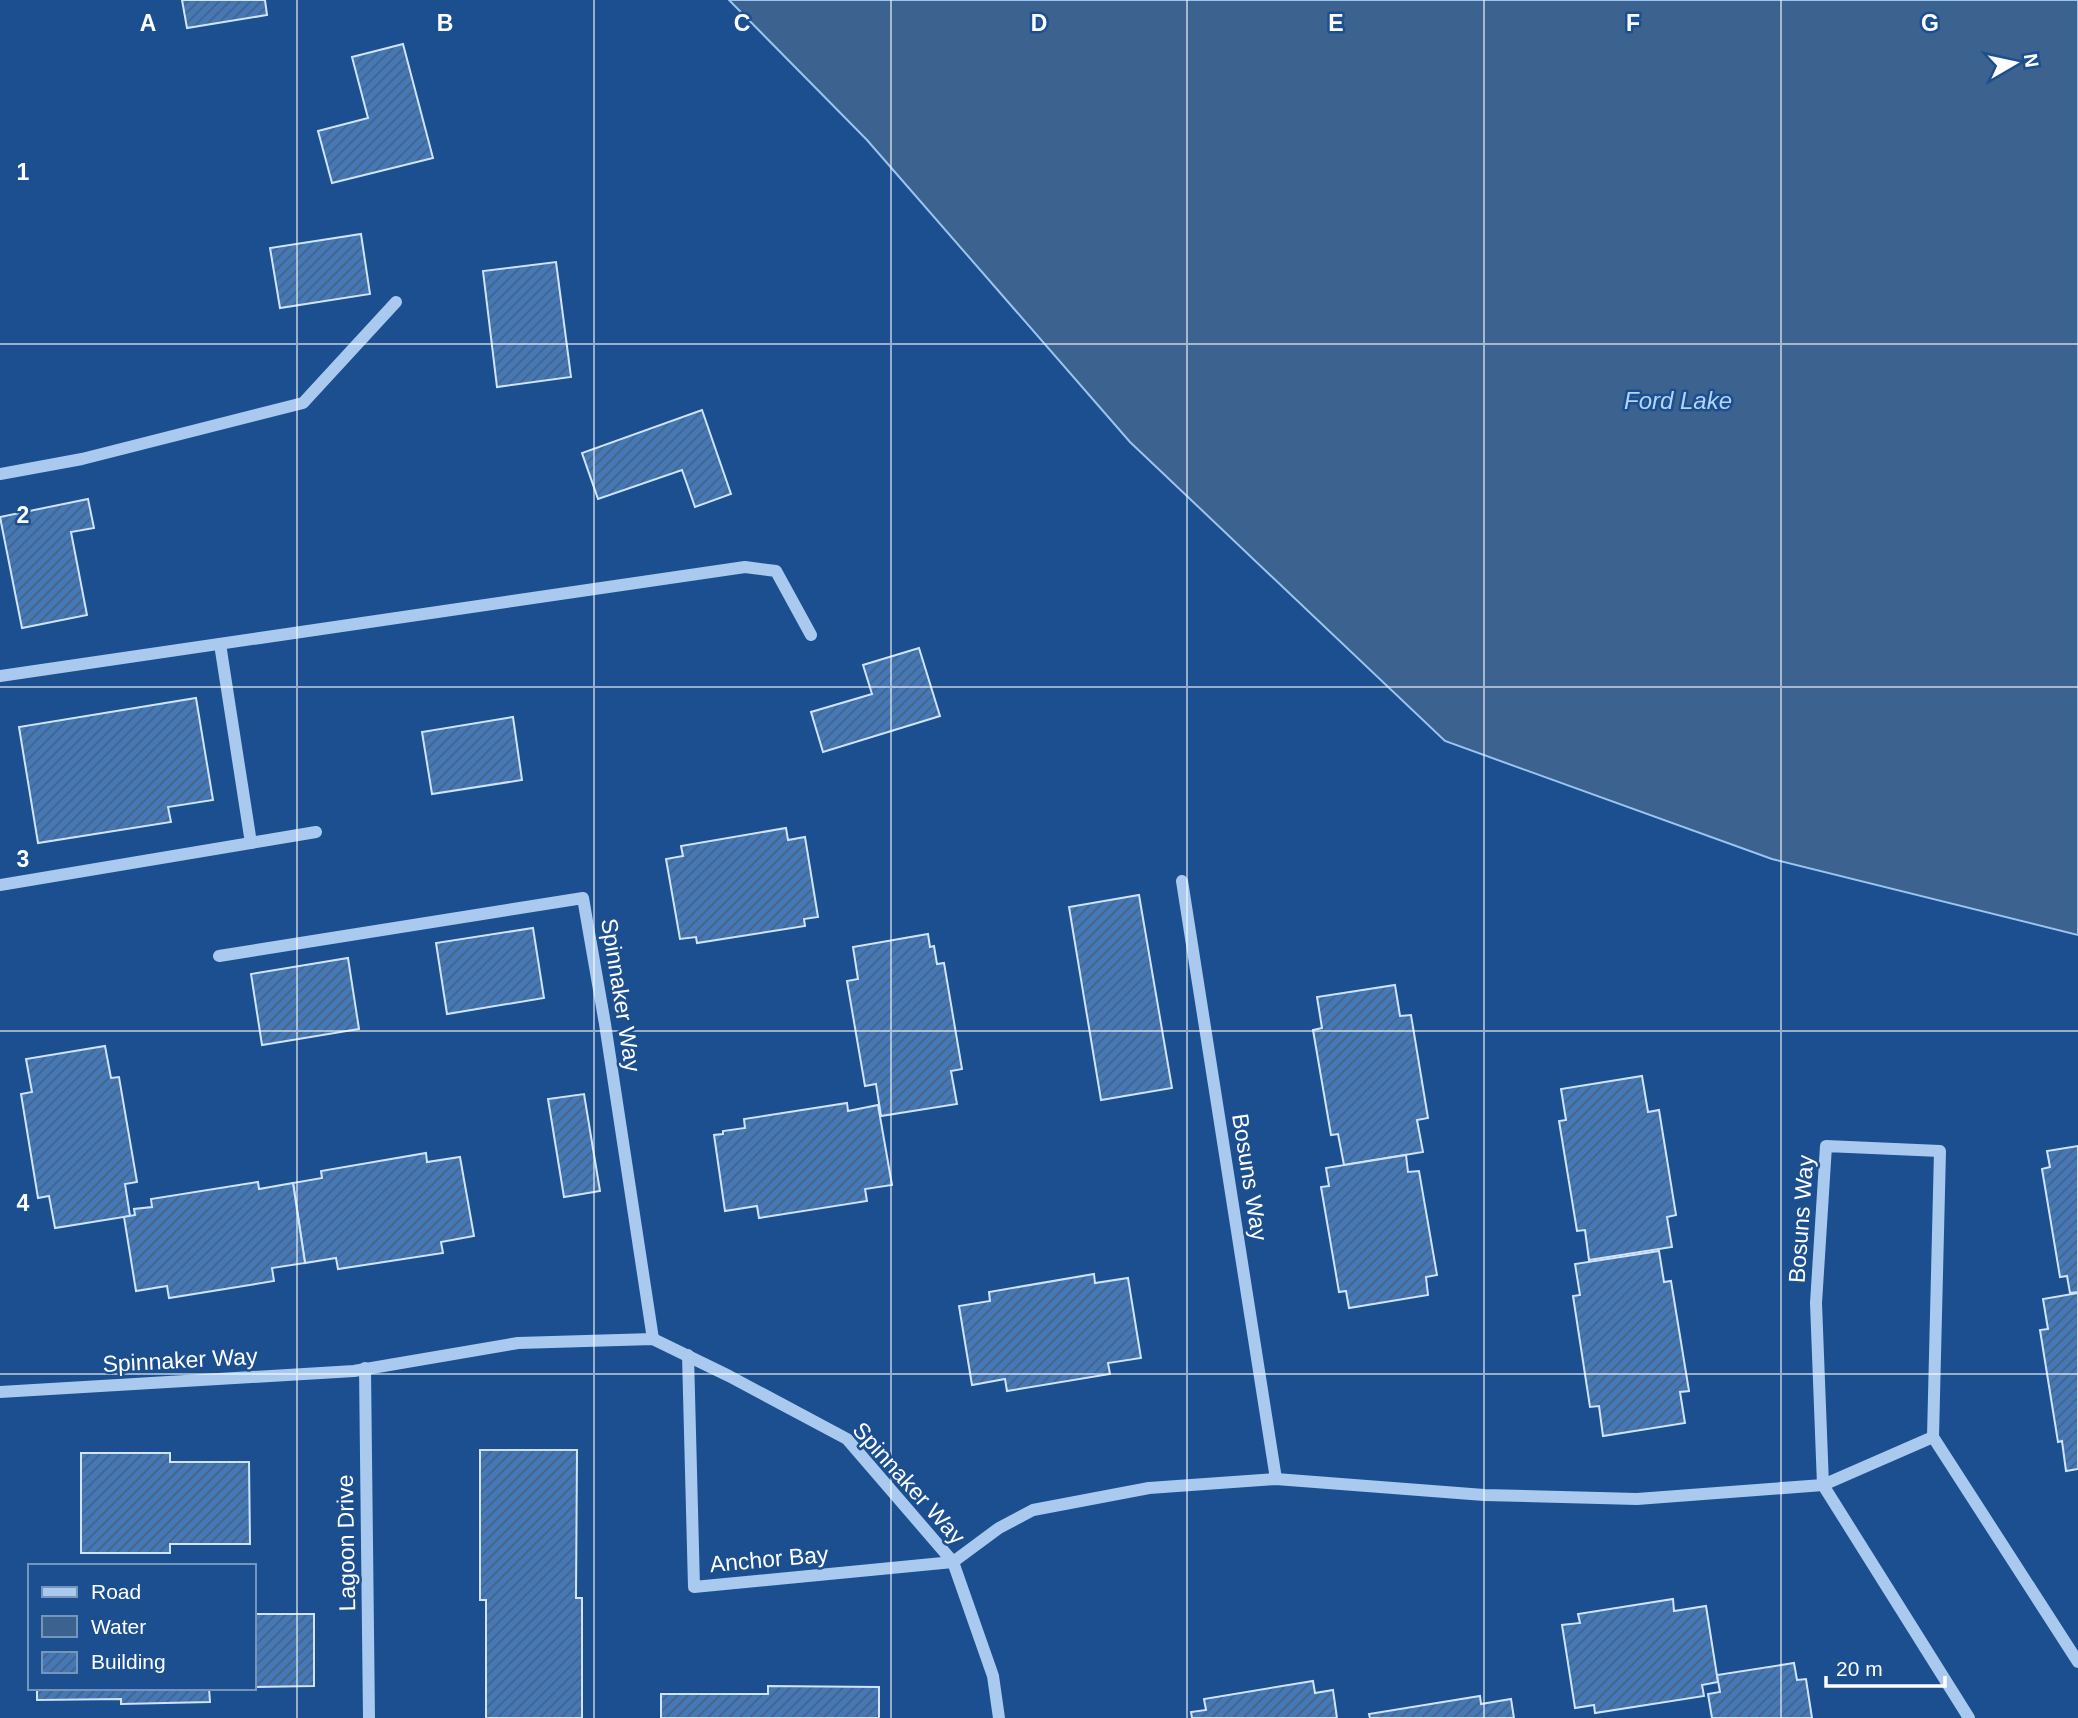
<svg xmlns="http://www.w3.org/2000/svg" width="2078" height="1718" font-family="Helvetica,sans-serif">
	<style>
		.water { fill: #3c6290; stroke: #9cc4f0; stroke-width: 2 }
		.building { fill: url(#building-hatch); stroke: #cfe3fa; stroke-width: 2 }
		.lines { fill: none; stroke-linecap: round; stroke-linejoin: round }
		.minor { stroke: #a9c9ee; stroke-width: 12 }
		.grid { fill: none; stroke: #fff; stroke-width: 2; stroke-opacity: 0.55 }
		.labels { text-anchor: middle; dominant-baseline: central; stroke-width: 5; stroke-linejoin: round; paint-order: stroke }
		.street-label { font-size: 23px; fill: #fff; stroke: #1b4f8f }
		.water-label { font-size: 24px; font-style: italic; fill: #b5d3f5; stroke: #1b4f8f }
		.grid-label { font-size: 23px; text-anchor: middle; font-weight: bold; fill: #fff; stroke: #1b4f8f; stroke-width: 5; stroke-linejoin: round; paint-order: stroke }
	</style>
	<defs>
		<pattern id="building-hatch" width="6" height="6" patternUnits="userSpaceOnUse" patternTransform="scale(1.75)"><rect width="6" height="6" fill="#4478b7"/><path d="M-1 1l2-2M0 6l6-6M5 7l2-2" fill="none" stroke="#486282"/></pattern>
	</defs>
	<rect width="100%" height="100%" fill="#1b4f8f"/>
	<path class="water" d="M729,0H2078V935L1772,859L1445,741L1130,442L867,140Z"/>
	<g class="building">
		<path d="M182,0H265L267,15L187,28Z"/>
		<path d="M403,44L433,158L332,183L318,131L368,118L352,57Z"/>
		<path d="M361,234L370,294L280,308L270,248Z"/>
		<path d="M556,262L571,377L497,387L483,271Z"/>
		<path d="M702,410L731,494L695,507L682,470L598,499L582,453Z"/>
		<path d="M88,499L94,528L71,532L87,615L22,628L0,517Z"/>
		<path d="M919,648L940,716L823,752L811,712L872,694L863,665Z"/>
		<path d="M196,698L213,800L168,807L171,822L38,843L19,727Z"/>
		<path d="M513,717L522,780L432,794L422,732Z"/>
		<path d="M786,828L788,840L805,837L818,917L804,919L805,926L697,943L696,937L680,939L666,859L683,856L681,846Z"/>
		<path d="M1139,895L1172,1088L1101,1100L1069,907Z"/>
		<path d="M533,928L544,998L447,1014L436,943Z"/>
		<path d="M928,934L930,947L934,946L937,964L944,963L962,1069L951,1071L957,1104L881,1116L876,1084L865,1086L847,981L858,979L853,947Z"/>
		<path d="M348,958L359,1029L262,1045L251,974Z"/>
		<path d="M1395,985L1400,1016L1411,1015L1428,1118L1417,1120L1423,1152L1344,1165L1338,1134L1331,1135L1313,1030L1322,1028L1317,997Z"/>
		<path d="M105,1046L111,1078L119,1077L137,1182L125,1184L130,1216L55,1228L49,1196L38,1198L21,1094L32,1092L26,1059Z"/>
		<path d="M1642,1076L1648,1112L1659,1110L1676,1215L1667,1217L1672,1247L1589,1260L1585,1230L1577,1231L1559,1121L1566,1120L1561,1089Z"/>
		<path d="M584,1094L600,1191L564,1197L548,1099Z"/>
		<path d="M847,1103L848,1111L878,1105L892,1185L865,1189L867,1201L759,1218L757,1206L725,1211L714,1135L723,1134V1131L745,1128L744,1119Z"/>
		<path d="M2078,1146V1292L2070,1293L2067,1276L2060,1277L2042,1169L2050,1167L2047,1151Z"/>
		<path d="M426,1153L427,1162L460,1157L474,1236L441,1242L443,1253L338,1269L336,1258L305,1263L293,1183L322,1178L321,1171Z"/>
		<path d="M1406,1155L1408,1172L1419,1171L1437,1275L1426,1277L1428,1295L1349,1308L1346,1291L1339,1292L1321,1187L1329,1186L1326,1168Z"/>
		<path d="M258,1182L259,1189L293,1183L305,1263L272,1268L274,1281L169,1298L167,1286L136,1291L124,1217L135,1215L134,1209L152,1207L151,1199Z"/>
		<path d="M1659,1251L1664,1282L1671,1281L1689,1391L1680,1392L1685,1423L1603,1436L1599,1406L1590,1407L1573,1296L1580,1295L1575,1264Z"/>
		<path d="M1094,1274L1095,1283L1128,1278L1141,1358L1108,1363L1110,1374L1007,1391L1005,1379L972,1385L959,1306L990,1301L989,1292Z"/>
		<path d="M2078,1293V1469L2066,1471L2062,1441L2058,1442L2040,1330L2048,1329L2043,1299Z"/>
		<path d="M480,1450H577L576,1598H582V1718H486V1600H480Z"/>
		<path d="M81,1453H170V1462H249L250,1544H170V1553H81Z"/>
		<path d="M1673,1599L1674,1611L1706,1606L1718,1682L1702,1685L1704,1696L1595,1713L1594,1705L1575,1708L1562,1625L1580,1623L1578,1614Z"/>
		<path d="M254,1614H314V1686L254,1687Z"/>
		<path d="M1794,1663L1797,1680L1806,1679L1812,1718H1712L1708,1694L1720,1692L1717,1675Z"/>
		<path d="M1313,1681L1315,1693L1333,1690L1337,1718H1192L1191,1712L1206,1710L1204,1699Z"/>
		<path d="M768,1686L879,1687V1718H661V1694H768Z"/>
		<path d="M37,1688H209L210,1702L121,1704V1699L37,1700Z"/>
		<path d="M1480,1696L1481,1704L1511,1699L1514,1718H1370L1369,1714Z"/>
	</g>
	<g class="lines">
		<g class="minor">
			<path d="M0,474L82,459L303,403L396,302"/>
			<path d="M220,644L251,843"/>
			<path d="M0,676L745,567L776,571L811,635"/>
			<path d="M1182,881L1276,1479"/>
			<path d="M0,885L316,832"/>
			<path d="M219,956L583,898L605,1024L653,1339"/>
			<path d="M688,1355L694,1587L953,1562L999,1528L1033,1510L1149,1488L1276,1479L1484,1495L1637,1499L1823,1485L1933,1437"/>
			<path d="M365,1368L369,1718"/>
			<path d="M0,1392L354,1371L518,1343L653,1339L729,1376L847,1439L953,1562L993,1676L999,1718"/>
			<path d="M1969,1718L1823,1485L1816,1303L1826,1146L1940,1151L1933,1437L2078,1662"/>
		</g>
	</g>
	<path class="grid" d="M297,0V1718M594,0V1718M891,0V1718M1187,0V1718M1484,0V1718M1781,0V1718M0,344H2078M0,687H2078M0,1031H2078M0,1374H2078"/>
	<g class="labels">
		<g class="street-label">
			<text transform="translate(621 995) rotate(81)">Spinnaker Way</text>
			<text transform="translate(1250 1177) rotate(81)">Bosuns Way</text>
			<text transform="translate(1801 1219) rotate(-86)">Bosuns Way</text>
			<text transform="translate(180 1360) rotate(-3)">Spinnaker Way</text>
			<text transform="translate(909 1483) rotate(48)">Spinnaker Way</text>
			<text transform="translate(346 1543) rotate(-91)">Lagoon Drive</text>
			<text transform="translate(769 1559) rotate(-5)">Anchor Bay</text>
		</g>
		<g class="water-label">
			<text x="1678" y="400">Ford Lake</text>
		</g>
	</g>
	<g class="grid-label">
		<text x="148" y="31">A</text>
		<text x="445" y="31">B</text>
		<text x="742" y="31">C</text>
		<text x="1039" y="31">D</text>
		<text x="1336" y="31">E</text>
		<text x="1633" y="31">F</text>
		<text x="1930" y="31">G</text>
		<text x="23" y="180">1</text>
		<text x="23" y="523">2</text>
		<text x="23" y="867">3</text>
		<text x="23" y="1211">4</text>
	</g>
	<rect x="28" y="1564" width="228" height="126" fill="#1b4f8f" stroke="#7695bc" stroke-width="2"/>
	<rect x="42" y="1587" width="35" height="10" fill="#a9c9ee" stroke="#7695bc" stroke-width="2"/>
	<text x="91" y="1599" font-size="21" fill="#ffffff">Road</text>
	<rect x="42" y="1616" width="35" height="21" fill="#3c6290" stroke="#7695bc" stroke-width="2"/>
	<text x="91" y="1634" font-size="21" fill="#ffffff">Water</text>
	<rect x="42" y="1652" width="35" height="21" fill="url(#building-hatch)" stroke="#7695bc" stroke-width="2"/>
	<text x="91" y="1669" font-size="21" fill="#ffffff">Building</text>
	<g transform="translate(2015 63) rotate(81)" stroke="#1b4f8f" stroke-width="5" paint-order="stroke">
	<path d="M0-5L12 26L0 18L-12 26Z" fill="#ffffff"/>
	<text y="-10" font-size="19" font-weight="bold" text-anchor="middle" fill="#ffffff">N</text>
	</g>
	<path d="M1826 1676v10h119v-10" fill="none" stroke="#ffffff" stroke-width="3.5"/>
	<text x="1836" y="1676" font-size="21" fill="#ffffff" stroke="#1b4f8f" stroke-width="5" paint-order="stroke">20 m</text>
</svg>
